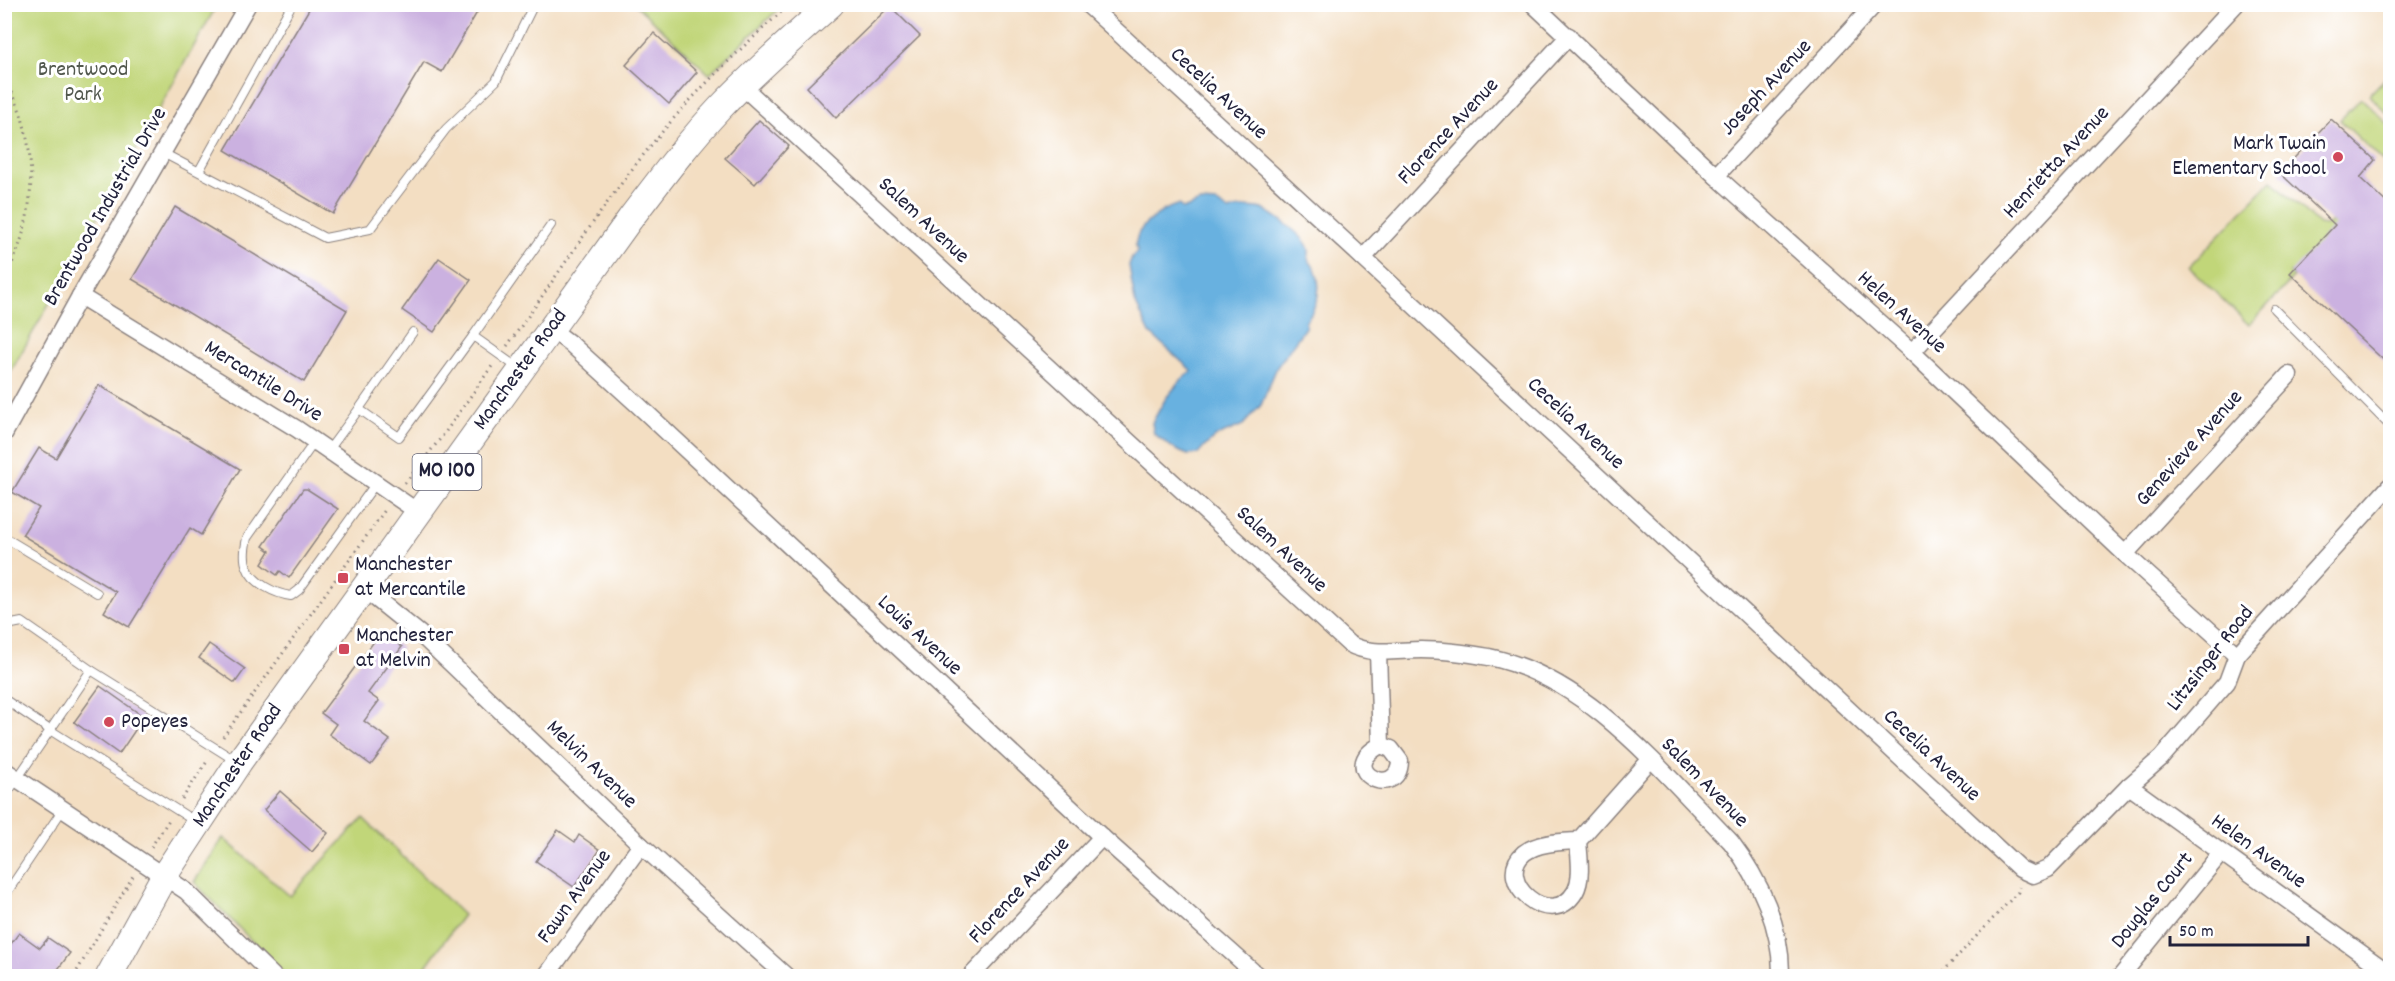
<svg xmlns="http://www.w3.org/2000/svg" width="2395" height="981" font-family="Dekko,sans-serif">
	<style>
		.green { fill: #c1d679; stroke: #727c5a; stroke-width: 1.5 }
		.water { fill: #68b1e0; stroke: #456a8e; stroke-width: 1.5 }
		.building { fill: #cbb1e0 }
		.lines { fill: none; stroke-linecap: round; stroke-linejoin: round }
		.lane-casing { stroke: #8a807e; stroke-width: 10 }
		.street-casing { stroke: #8a807e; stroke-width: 19 }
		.primary-casing { stroke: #8a807e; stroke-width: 28 }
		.path { stroke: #8a807e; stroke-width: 3; stroke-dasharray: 1.5 4.5; stroke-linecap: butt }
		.lane { stroke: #fff; stroke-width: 8 }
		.street { stroke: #fff; stroke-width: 16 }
		.primary { stroke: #fff; stroke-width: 26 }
		.poi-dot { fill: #d1495b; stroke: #fff; stroke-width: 2 }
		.labels { text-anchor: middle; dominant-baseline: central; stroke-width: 6; stroke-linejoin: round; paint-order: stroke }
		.shield { fill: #fff; stroke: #646476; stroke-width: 1.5 }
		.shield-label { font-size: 21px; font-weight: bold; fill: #22223b }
		.park-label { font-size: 22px; fill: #52584e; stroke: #fff }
		.street-label { font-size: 22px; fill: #22223b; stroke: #fff }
		.poi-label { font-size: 22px; fill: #22223b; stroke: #fff; text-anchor: start }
	</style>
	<rect width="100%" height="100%" fill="#fff"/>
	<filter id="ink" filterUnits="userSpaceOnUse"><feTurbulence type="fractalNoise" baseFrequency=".0167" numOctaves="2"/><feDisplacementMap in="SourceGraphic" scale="12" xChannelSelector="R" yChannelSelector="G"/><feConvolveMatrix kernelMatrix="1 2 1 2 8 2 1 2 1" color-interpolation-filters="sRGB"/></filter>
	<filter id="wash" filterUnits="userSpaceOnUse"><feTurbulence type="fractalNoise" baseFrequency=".008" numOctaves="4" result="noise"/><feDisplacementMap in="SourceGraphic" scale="24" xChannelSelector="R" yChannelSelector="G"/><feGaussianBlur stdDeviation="1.35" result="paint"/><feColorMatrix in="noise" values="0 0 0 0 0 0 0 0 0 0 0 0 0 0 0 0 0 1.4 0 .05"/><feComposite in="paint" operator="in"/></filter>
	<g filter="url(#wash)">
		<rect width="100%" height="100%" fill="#f3dec2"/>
		<g class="green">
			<path d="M5,4L217,5L5,382L4,5Z"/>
			<path d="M636,5H783L709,74Z"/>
			<path d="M2390,73V116L2369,95Z"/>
			<path d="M2361,98L2390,126V168L2340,120Z"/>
			<path d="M2272,180L2319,225L2326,226L2332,220L2358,244L2290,273L2294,277L2249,325L2189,267Z"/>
			<path d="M363,818L463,915L419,976H286L194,882L223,838L290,896Z"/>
		</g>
		<path class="water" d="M1200,202L1217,203L1229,211C1238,207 1252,206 1262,209C1273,213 1302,235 1307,245C1310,250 1309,254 1308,259C1310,264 1315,265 1316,271C1322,289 1317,307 1305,322L1306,326L1277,367L1261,405L1243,425L1215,437L1197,454L1188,455L1176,450L1154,434L1152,423L1166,398L1182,379L1192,371L1150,333L1135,302L1129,265L1132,257L1138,251L1135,245C1137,240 1137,234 1140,231C1145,222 1169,205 1179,205L1183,209Z"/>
		<g id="blocks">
			<g class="building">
				<path d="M312,4H482L442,72L424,62L333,214L225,150Z"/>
				<path d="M890,6L920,36L836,118L807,87Z"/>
				<path d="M654,33L697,72L669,104L626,65Z"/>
				<path d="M2331,119L2375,160L2360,178L2391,207V367L2290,273L2335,225L2280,173Z"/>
				<path d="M759,120L789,146L755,184L725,158Z"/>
				<path d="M175,207L347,310L304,382L132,279Z"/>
				<path d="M439,258L471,280L434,332L402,310Z"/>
				<path d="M99,385L240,469L201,535L190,528L129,627L104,612L116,592L22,535L39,508L12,492L39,448L56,458Z"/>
				<path d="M303,489H307L338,509L289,578L280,571L277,575L262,564L270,551L263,546Z"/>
				<path d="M381,632L402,647L368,693L379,701L364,721L390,740L371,765L329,734L336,724L321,713Z"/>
				<path d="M209,644L245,669L235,683L199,658Z"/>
				<path d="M100,686L144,717L119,754L74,722Z"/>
				<path d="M280,791L328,833L312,852L264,810Z"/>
				<path d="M558,830L575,842L579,835L600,850L574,887L536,861Z"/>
				<path d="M19,933L40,948L48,938L70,953L53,976H4V953Z"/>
			</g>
		</g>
	</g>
	<g filter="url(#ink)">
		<use href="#blocks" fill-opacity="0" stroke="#8a807e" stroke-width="1.5"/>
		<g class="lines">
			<g class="lane-casing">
				<g id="lane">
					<path d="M163,153L325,238L370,229L446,129L496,81L534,4"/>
					<path d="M199,171L292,4"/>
					<path d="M2274,309L2390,426"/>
					<path d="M473,336L551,225"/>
					<path d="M359,409L413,332"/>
					<path d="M315,441L247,538C245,547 243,559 247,567C252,583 276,594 291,596L299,590L376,483"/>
					<path d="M328,451L359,409L399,437L473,336L518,368"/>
					<path d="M4,537L97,593"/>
					<path d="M4,628L7,625L22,622L91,670L236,761"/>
					<path d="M4,699L50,730L196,822"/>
					<path d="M4,798L91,670"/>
					<path d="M4,897L63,809"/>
				</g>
			</g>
			<g class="street-casing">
				<g id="street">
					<path d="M1087,4L1363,258L2020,869L2033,875L2048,869L2129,786L2161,758L2227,682L2237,655L2390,486"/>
					<path d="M1533,4L1716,176L1912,352L2125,554L2237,655"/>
					<path d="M742,86L1349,644C1371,656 1397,650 1421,650C1443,650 1466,653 1489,657C1588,677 1663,773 1731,842C1760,880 1782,928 1781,976"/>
					<path d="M1716,176L1875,4"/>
					<path d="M1363,258L1569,36"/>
					<path d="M80,296L297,429L418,512"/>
					<path d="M551,329L572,345L638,405L1102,837L1258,976"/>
					<path d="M1912,352L2236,4"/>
					<path d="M4,434L80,296L248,4"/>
					<path d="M2125,554L2289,375"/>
					<path d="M363,588L420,634L641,845L786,976"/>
					<path d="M1378,652L1381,745C1333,770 1399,802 1400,761L1391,749L1381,745"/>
					<path d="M4,770L186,891L273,976"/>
					<path d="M2129,786L2390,974"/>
					<path d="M1578,841C1562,842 1538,842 1524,853C1492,881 1551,932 1575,892C1583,878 1579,856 1578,841L1650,760"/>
					<path d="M546,976L641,845"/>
					<path d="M971,976L1102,837"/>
					<path d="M2121,976L2221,853"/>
				</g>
			</g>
			<g class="primary-casing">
				<path id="primary" d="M109,976L164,876L239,762L630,219C659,181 687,143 720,108C755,71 793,38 831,4"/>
			</g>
			<g class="path">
				<path d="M4,76C9,86 14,96 18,106C39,163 34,226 4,279"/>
				<path d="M507,346C562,270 613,187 675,117C711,76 750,40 790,4"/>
				<path d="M405,483L444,434L492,366"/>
				<path d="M223,737L385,510"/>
				<path d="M182,799L208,760"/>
				<path d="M151,847L169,820"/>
				<path d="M74,976L133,876"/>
				<path d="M1939,976L2018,892L2019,887"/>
			</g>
			<use href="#lane" class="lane"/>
			<use href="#street" class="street"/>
			<use href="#primary" class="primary"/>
		</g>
	</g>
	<g class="poi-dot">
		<circle cx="2338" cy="157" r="6"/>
		<rect x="337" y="572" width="12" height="12" rx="3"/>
		<rect x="338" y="643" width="12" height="12" rx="3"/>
		<circle cx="109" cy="722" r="6"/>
	</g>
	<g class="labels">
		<rect class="shield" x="412.5" y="454" width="69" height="36" rx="4.5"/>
		<g class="shield-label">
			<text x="447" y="472">MO 100</text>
		</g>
		<g class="park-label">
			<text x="83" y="70">Brentwood<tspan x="83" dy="25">Park</tspan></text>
		</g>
		<g class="street-label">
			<text transform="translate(1767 88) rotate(-47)">Joseph Avenue</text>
			<text transform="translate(1218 94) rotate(43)">Cecelia Avenue</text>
			<text transform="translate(1449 132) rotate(-47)">Florence Avenue</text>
			<text transform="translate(2057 163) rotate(-47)">Henrietta Avenue</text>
			<text transform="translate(106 207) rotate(-60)">Brentwood Industrial Drive</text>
			<text transform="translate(923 221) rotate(43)">Salem Avenue</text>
			<text transform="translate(1901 313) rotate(42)">Helen Avenue</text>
			<text transform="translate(521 370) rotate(-54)">Manchester Road</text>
			<text transform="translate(263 382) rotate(32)">Mercantile Drive</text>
			<text transform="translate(1575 424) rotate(43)">Cecelia Avenue</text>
			<text transform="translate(2190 449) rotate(-48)">Genevieve Avenue</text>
			<text transform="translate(1281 550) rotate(43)">Salem Avenue</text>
			<text transform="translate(919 636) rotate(43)">Louis Avenue</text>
			<text transform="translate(2211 659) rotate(-52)">Litzsinger Road</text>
			<text transform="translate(1931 756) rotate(43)">Cecelia Avenue</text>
			<text transform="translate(591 765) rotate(44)">Melvin Avenue</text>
			<text transform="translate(238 766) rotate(-56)">Manchester Road</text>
			<text transform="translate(1704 783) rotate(46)">Salem Avenue</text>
			<text transform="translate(2258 852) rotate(36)">Helen Avenue</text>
			<text transform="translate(1020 891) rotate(-47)">Florence Avenue</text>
			<text transform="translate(575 897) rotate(-54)">Fawn Avenue</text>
			<text transform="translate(2153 901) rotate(-51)">Douglas Court</text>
		</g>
		<g class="poi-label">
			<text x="2326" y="144" text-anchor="end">Mark Twain<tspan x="2326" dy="25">Elementary School</tspan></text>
			<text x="355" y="565">Manchester<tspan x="355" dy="25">at Mercantile</tspan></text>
			<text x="356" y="636">Manchester<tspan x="356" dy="25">at Melvin</tspan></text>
			<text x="121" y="722">Popeyes</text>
		</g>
	</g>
	<rect width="2395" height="981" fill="none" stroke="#fff" stroke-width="24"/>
	<path d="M2170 936v9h138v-9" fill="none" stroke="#22223b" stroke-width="3"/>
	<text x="2179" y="936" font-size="18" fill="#22223b" stroke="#ffffff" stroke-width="4.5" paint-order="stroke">50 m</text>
</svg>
